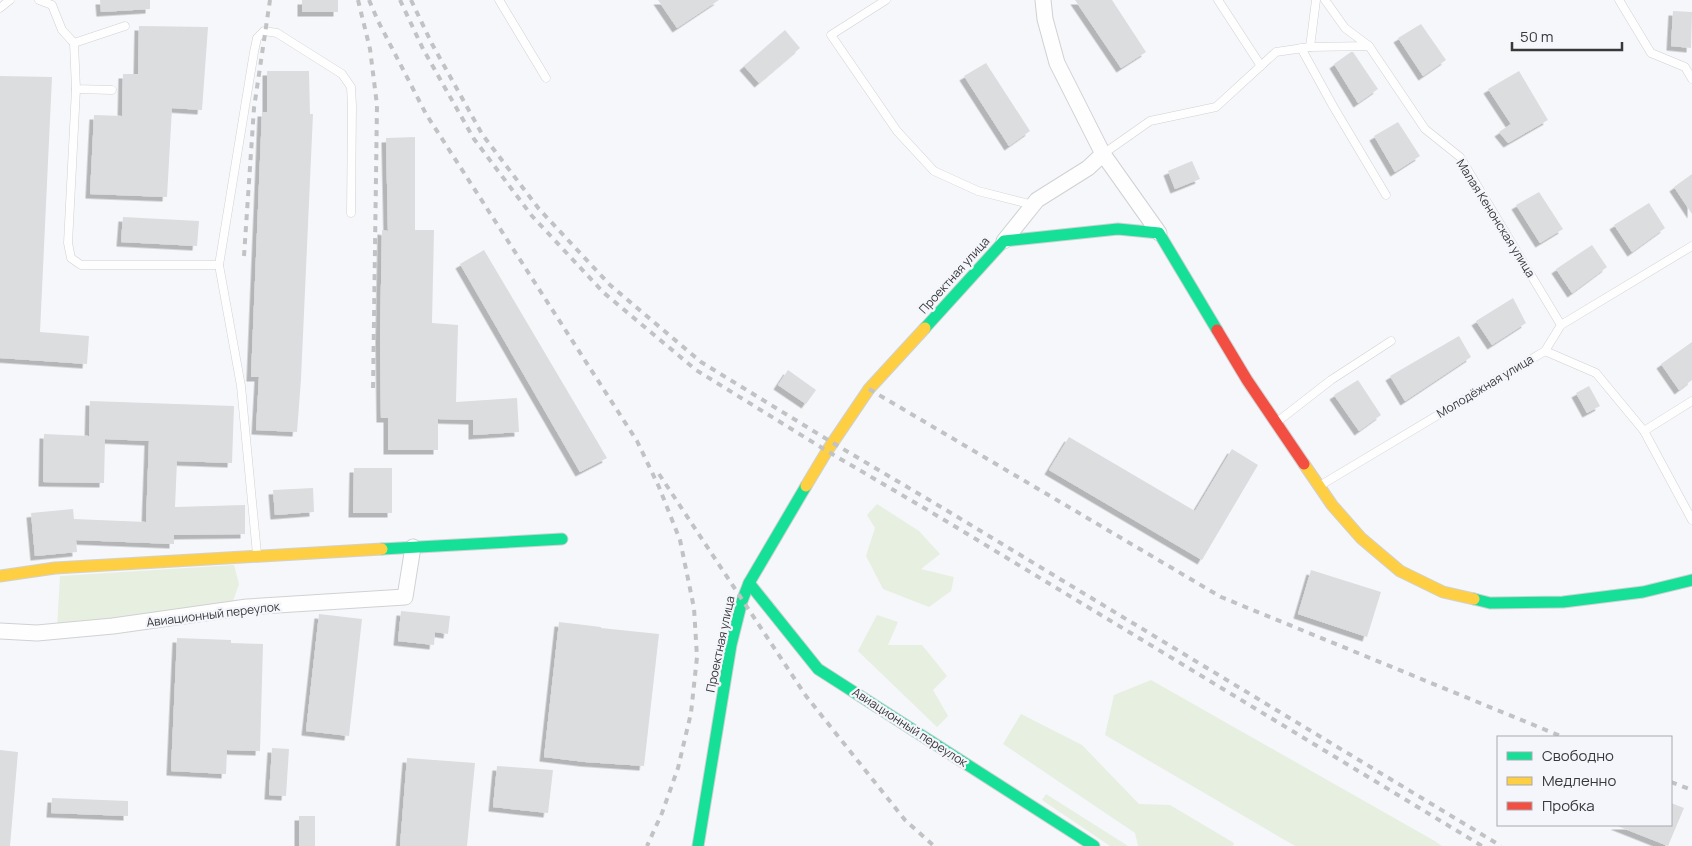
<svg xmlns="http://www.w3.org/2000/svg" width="1692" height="846" font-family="Manrope,sans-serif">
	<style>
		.green { fill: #e7efe1 }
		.building { fill: #dcdddf; filter: url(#shadow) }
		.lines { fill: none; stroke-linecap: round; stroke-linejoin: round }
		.lane-casing { stroke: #d0d1d3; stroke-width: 9 }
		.street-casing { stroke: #d0d1d3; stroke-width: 17 }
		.fast-casing { stroke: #d0d1d3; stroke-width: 13 }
		.slow-casing { stroke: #d0d1d3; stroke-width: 13 }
		.jam-casing { stroke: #d0d1d3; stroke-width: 13 }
		.lane { stroke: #fefefe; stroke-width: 8 }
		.street { stroke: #fefefe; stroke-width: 15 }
		.fast { stroke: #16e098; stroke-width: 11 }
		.slow { stroke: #ffcf43; stroke-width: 11 }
		.jam { stroke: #f24e42; stroke-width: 11 }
		.rail { stroke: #c1c2c3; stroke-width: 4; stroke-dasharray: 6 6; stroke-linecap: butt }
		.labels { text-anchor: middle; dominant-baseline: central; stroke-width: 4.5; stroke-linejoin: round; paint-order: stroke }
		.street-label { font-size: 12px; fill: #37383a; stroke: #f5f6fb }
	</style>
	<defs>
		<filter id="shadow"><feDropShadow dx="-4.5" dy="4.5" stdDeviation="0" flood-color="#0004"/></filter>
	</defs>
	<rect width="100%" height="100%" fill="#f6f7fa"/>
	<g class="green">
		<path d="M877,504L919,531L940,554L921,569L954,577L951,591L929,607L883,589L866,556L875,528L867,515Z"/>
		<path d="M234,565L239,584L232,604L57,628L60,576Z"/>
		<path d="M877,615L898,622L888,645H922L947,676L933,690L948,716L937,727L858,651Z"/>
		<path d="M1151,680L1433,840L1442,846H1295L1105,735L1114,695Z"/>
		<path d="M1021,714L1082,745L1139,804L1170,805L1234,843L1233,846H1138L1135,833L1003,744Z"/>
		<path d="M1046,794L1128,846H1110L1042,800Z"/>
	</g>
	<g class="building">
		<path d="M100,0H150V9L101,12Z"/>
		<rect x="302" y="0" width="36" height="12"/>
		<path d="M658,0H719L677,28Z"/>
		<path d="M1075,0H1112L1146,52L1121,68Z"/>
		<path d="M1673,11L1692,12L1691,48L1671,46Z"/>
		<path d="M1421,24L1446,60L1423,76L1398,38Z"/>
		<path d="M139,26L208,27L202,110L172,108L167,197L90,194L94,115L122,116L123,74H138Z"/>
		<path d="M785,30L800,48L759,83L744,66Z"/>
		<path d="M1351,52H1353L1378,89L1358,103L1334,64Z"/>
		<path d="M986,63L1030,131L1009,146L964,76Z"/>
		<path d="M267,71H309L310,114H313L301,379L297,432L256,430L259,377H251L262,112H267Z"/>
		<path d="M1519,71L1548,120L1508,143L1499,132L1511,124L1488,89Z"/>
		<path d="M0,76L52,77L40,332L89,336L87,364L0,358Z"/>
		<path d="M1398,122L1420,156L1395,172L1374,136Z"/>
		<path d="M415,137V230H434L432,323L458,325L456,402L517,398L519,432L473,435V420L438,419V450H388V418H381L380,338L382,230L388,231L386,138Z"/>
		<path d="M1192,161L1200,179L1175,189L1168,171Z"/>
		<path d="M1692,174V214L1674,187Z"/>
		<path d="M1539,192L1563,229L1540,243L1516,205Z"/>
		<path d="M1649,203L1665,228L1632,252L1614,225Z"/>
		<path d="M123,217L199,221L197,246L121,242Z"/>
		<path d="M1592,245L1607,267L1572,293L1556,269Z"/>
		<path d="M484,250L607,458L580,472L460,264Z"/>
		<path d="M1513,298L1526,323L1492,345L1476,321Z"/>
		<path d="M1459,336L1471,357L1405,401L1390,376Z"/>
		<path d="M1692,342V380L1679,390L1661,364Z"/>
		<path d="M788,370L816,390L806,404L778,385Z"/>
		<path d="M1358,380L1381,415L1359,431L1334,395Z"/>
		<path d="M1589,386L1600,406L1587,413L1576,393Z"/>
		<path d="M90,401L234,406L232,463L177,461L175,507L245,505V534L174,535V544L76,540L77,552L35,556L31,513L73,509L74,519L146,522L149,441L105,439L104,483L43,482L44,434L89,436Z"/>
		<path d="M1069,437L1195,511L1232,449L1258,465L1202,560L1049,470Z"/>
		<path d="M354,468H392V513H353Z"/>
		<path d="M313,488L314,512L275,515L273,490Z"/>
		<path d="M1311,570L1381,592L1367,637L1298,614Z"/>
		<path d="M401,611L450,616L448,634L435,632L434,645L398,641Z"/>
		<path d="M319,614L362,619L349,736L306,731Z"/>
		<path d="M559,622L601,627V628L659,634L644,766L585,762L544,757Z"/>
		<path d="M177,638L231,640V643L263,644L260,751L227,750L226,774L171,771Z"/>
		<path d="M272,748L289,749L286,796L269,795Z"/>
		<path d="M0,750L18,752L10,846H0Z"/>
		<path d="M407,758L475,763L467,846H400Z"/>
		<path d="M497,766L553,770L548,813L493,807Z"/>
		<path d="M52,798L128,801V816L51,813Z"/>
		<path d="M1671,803L1684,808L1668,846L1615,825H1671Z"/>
		<rect x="299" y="816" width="16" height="30"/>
	</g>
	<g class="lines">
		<g class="lane-casing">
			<g id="lane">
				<path d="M39,0L52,5L62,30L74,43L125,26"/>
				<path d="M499,0L546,78"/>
				<path d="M886,0L831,35L897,131L934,171L978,191L1033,205"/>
				<path d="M1218,0L1261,66"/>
				<path d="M1325,0L1345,28L1369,46"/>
				<path d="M1619,0L1651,53L1685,67L1692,79"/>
				<path d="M0,8L10,0"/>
				<path d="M74,43L76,89L112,90"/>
				<path d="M1310,47L1369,46L1425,129L1460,157L1561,325"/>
				<path d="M1301,48L1333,106L1386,195"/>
				<path d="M76,89L68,243L71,258L81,265H219"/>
				<path d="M1103,154L1150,121L1216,107L1276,52L1310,47L1316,0"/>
				<path d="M1545,351L1596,373L1644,431L1692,520"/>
				<path d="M1277,422L1331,380L1391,341"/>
				<path d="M1644,431L1692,401"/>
				<path d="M1321,485L1545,351L1561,325L1692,246"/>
				<path d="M257,554L241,386L219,265L254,52L257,38L264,31L277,33L342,74L351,87L352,106L351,213"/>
			</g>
		</g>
		<g class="street-casing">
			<g id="street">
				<path d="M1043,0L1045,19L1057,63L1103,154"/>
				<path d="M1004,241L1037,200L1088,168L1103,154L1159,233"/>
				<path d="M0,631L37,633L113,626L247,607L405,597L413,547"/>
			</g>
		</g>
		<g class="fast-casing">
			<g id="fast">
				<path d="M925,328L1004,241L1118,229L1159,233L1217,330"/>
				<path d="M382,549L562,539"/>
				<path d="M749,583L818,669L1094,846"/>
				<path d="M1474,599L1490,603L1563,602L1643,592L1692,580"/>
				<path d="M698,846L731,645L742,601L749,583L806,486"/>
			</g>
		</g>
		<g class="slow-casing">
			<g id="slow">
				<path d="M1304,464L1332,505L1361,538L1400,571L1443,592L1474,599"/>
				<path d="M806,486L827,451L869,389L925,328"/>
				<path d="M0,576L55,568L382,549"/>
			</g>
		</g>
		<g class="jam-casing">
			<path id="jam" d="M1217,330L1247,380L1304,464"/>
		</g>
		<use href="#lane" class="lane"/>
		<use href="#street" class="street"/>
		<use href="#fast" class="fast"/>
		<use href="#slow" class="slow"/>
		<use href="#jam" class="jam"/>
		<g class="rail">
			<path d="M358,0L370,49L377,105L373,392"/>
			<path d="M369,0L378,21L426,114L637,441L659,487L680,540L694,608L697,657L691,713L678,768L662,813L647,846"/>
			<path d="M400,0L423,49L474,139L532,216L604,293L696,370L827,451L941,518L1482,846"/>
			<path d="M411,0L432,44L482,134L539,209L610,285L701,362L833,443L946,510L1501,846"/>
			<path d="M244,256L254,108L270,0"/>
			<path d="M869,389L1221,597L1563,737"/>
			<path d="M659,474L806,696L905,820L934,846"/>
			<path d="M1671,782L1692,790"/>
		</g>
	</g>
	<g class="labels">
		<g class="street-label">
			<text transform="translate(1496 218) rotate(58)">Малая Кенонская улица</text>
			<text transform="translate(954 275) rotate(-48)">Проектная улица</text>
			<text transform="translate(1485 386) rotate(-31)">Молодёжная улица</text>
			<text transform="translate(213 614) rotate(-7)">Авиационный переулок</text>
			<text transform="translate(720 644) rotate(-78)">Проектная улица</text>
			<text transform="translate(910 727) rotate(33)">Авиационный переулок</text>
		</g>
	</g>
	<rect x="1497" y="736" width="175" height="90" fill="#f5f6fb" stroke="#a9aaae"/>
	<rect x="1507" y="752" width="25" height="8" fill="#16e098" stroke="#a9aaae"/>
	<text x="1542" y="761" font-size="15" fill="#37383a">Свободно</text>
	<rect x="1507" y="777" width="25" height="8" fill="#ffcf43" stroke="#a9aaae"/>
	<text x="1542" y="786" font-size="15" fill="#37383a">Медленно</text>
	<rect x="1507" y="802" width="25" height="8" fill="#f24e42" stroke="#a9aaae"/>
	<text x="1542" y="811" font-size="15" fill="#37383a">Пробка</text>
	<path d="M1512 42v8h110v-8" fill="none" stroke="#37383a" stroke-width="2.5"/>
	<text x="1520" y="42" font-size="15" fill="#37383a" stroke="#f5f6fb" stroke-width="4" paint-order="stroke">50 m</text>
</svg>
